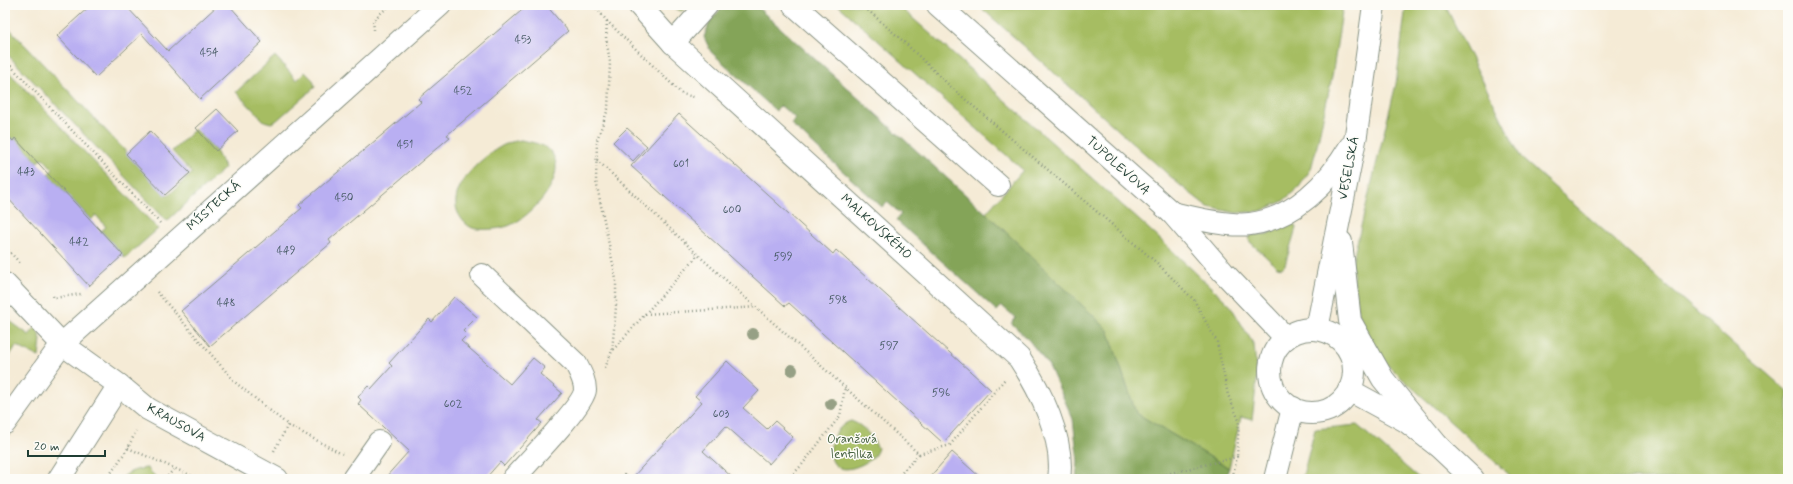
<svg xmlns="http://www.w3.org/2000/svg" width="1793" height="484" font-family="Mynerve,sans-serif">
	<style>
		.green { fill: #a6bd62; stroke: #627d4b }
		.forest { fill: #84a458; stroke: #527046 }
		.building { fill: #b9aff2 }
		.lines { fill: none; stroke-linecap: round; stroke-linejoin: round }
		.minor-casing { stroke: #8a9485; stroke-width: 24 }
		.major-casing { stroke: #8a9485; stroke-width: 24 }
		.path { stroke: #8a9485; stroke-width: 2.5; stroke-dasharray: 1 3; stroke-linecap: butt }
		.minor { stroke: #fff; stroke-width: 22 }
		.major { stroke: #fff; stroke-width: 22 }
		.tree { fill: #96a085 }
		.labels { text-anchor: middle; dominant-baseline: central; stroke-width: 3; stroke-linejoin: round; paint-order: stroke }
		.number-label { font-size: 11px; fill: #465a64 }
		.street-label { font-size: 13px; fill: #1f3d34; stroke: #fdfcf7 }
		.park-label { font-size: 13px; fill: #486342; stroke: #fdfcf7 }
	</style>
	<rect width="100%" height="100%" fill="#fdfcf7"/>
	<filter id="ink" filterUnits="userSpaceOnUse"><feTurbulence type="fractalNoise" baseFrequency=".025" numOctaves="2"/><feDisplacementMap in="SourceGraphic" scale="8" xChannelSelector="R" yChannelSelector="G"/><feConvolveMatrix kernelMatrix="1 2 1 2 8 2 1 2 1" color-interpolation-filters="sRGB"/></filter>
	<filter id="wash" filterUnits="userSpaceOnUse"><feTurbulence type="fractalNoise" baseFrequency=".012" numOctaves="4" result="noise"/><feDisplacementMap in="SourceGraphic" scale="16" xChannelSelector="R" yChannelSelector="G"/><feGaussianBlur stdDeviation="0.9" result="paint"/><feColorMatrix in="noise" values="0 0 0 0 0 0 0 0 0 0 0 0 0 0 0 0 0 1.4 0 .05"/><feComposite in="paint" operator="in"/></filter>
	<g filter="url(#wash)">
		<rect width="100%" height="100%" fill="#f5ebd6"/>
		<g class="green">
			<path d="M668,5H693L681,11Z"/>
			<path d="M838,5H898L1150,230L1230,305L1254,345L1257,379L1252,420L1241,417L1229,468L1136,413L1108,330L986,213L1023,170Z"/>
			<path d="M978,5H1343L1332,77L1316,150L1311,169L1299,187L1283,201L1261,211L1236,213L1208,207L1181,186Z"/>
			<path d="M1406,5H1445L1521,158L1788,392V479H1514L1387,365L1368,337L1357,308L1352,263L1396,84Z"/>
			<path d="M5,24L168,196L192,173L172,151L195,129L216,151L225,168L167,221L5,52Z"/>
			<path d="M275,56L297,80L305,72L313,80L315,87L276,121L271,123L264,121L236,92Z"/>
			<path d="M5,68L158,229L125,258L101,231L106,227L96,215L91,220L48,174L53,169L43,158L37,162L15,139L12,141L5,133Z"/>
			<path d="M521,140C530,142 539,143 547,148C575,171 531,218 508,226C499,229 488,230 478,229C471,229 465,224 461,218C441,191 484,154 506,144C510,142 516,141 521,140Z"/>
			<path d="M1288,223L1294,224L1296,228L1285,265L1282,268L1277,267L1250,242L1248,238L1251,235L1267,234Z"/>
			<path d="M10,321L29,335L36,327L41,339L39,357L16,346L5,363V323Z"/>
			<path d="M851,421C865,426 871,436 878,448C875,458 869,461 861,465C819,484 825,428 851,421Z"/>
			<path d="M1357,425L1420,479H1302L1315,429Z"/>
			<path d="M147,468L155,476V479H121C129,471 137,469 147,468Z"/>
		</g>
		<path class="forest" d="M724,5H755L988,215L1108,330L1136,413L1229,468L1225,479H1076L1078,462L1073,419L1049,366L1027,338L1011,323L1016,318L1002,306L997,311L896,220L901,214L887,202L882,207L791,124L795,118L781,106L776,111L711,52L704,37L710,21Z"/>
		<g id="blocks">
			<g class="building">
				<path d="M91,5H125L168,51L218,5H229L262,42L200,99L142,34L96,77L57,36Z"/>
				<path d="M528,5H546L568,31L447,135L450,137L329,240L331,243L210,346L181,311L302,208L299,205L421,102L418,99Z"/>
				<path d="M217,109L238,131L216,151L196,128Z"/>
				<path d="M679,114L833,254L836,250L991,390L943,443L789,303L785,306L631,166Z"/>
				<path d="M627,128L647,146L633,161L613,142Z"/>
				<path d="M150,131L190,173L165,195L126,154Z"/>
				<path d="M5,132L13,141L15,138L123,255L89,286L5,195Z"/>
				<path d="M454,297L477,317L463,331L467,335L461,341L510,384L533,358L545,368L540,374L562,393L538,420L542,423L504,466L500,462L485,479H384L409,451L358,404L361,400L358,397L368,386L371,389L392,366L389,363L429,319L432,322Z"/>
				<path d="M727,361L759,391L743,408L767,429L775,421L793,437L769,464L726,426L703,451L734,479H631L702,402L695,396Z"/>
				<path d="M952,452L982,479H928Z"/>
				<path d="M624,474L629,479H619Z"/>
			</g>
		</g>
	</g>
	<g filter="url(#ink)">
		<use href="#blocks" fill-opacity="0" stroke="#8a9485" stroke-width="1"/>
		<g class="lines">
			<g class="minor-casing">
				<g id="minor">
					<path d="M639,5L673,43"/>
					<path d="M707,5L673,43L1019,358C1040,390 1065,439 1059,479"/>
					<path d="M794,5L998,185"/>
					<path d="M482,275L576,364C580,372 585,380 585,390C584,405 526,464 513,479"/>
					<path d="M5,284L62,344L119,385L148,409L277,479"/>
					<path d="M5,423L62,344L440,5"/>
					<path d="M59,479L119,385"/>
					<path d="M353,479L379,442"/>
					<path d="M1275,479L1293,408"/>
				</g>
			</g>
			<g class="major-casing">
				<g id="major">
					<path d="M938,5L1172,213L1223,272L1286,338"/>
					<path d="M1172,213C1193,218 1229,227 1250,224C1293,219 1329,183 1350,147"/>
					<path d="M1341,242L1350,321L1383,379L1438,446"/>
					<path d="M1317,329L1356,135L1374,5"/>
					<circle cx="1312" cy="371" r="42"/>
					<path d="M1349,390L1406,421L1438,446L1473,479"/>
				</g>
			</g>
			<g class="path">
				<path d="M594,5L607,21L682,94L694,97"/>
				<path d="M862,5L903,41L952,88L1157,263L1194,300L1217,342L1228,395L1239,420L1237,457"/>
				<path d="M607,21L606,38L610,62L608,109L597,140L596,181L616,279V307L612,351"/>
				<path d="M374,30L373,20L390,5"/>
				<path d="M5,60L160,223"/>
				<path d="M597,160L698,255L919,454L896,479"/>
				<path d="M5,247L21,264"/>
				<path d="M157,292L236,383L288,425L342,454"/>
				<path d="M53,296L54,298L81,294"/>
				<path d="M645,314L756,307"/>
				<path d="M605,368L612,351L698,255"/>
				<path d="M128,448L199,479"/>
				<path d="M274,451L288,425"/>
				<path d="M919,454L950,445L1005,379"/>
				<path d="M107,479L128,448L136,431"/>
				<path d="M165,479L175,468"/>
				<path d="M788,479L801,466L840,416L845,388"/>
				<path d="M1147,479L1237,457L1232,479"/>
			</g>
			<use href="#minor" class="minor"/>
			<use href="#major" class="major"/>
		</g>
		<g class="tree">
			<circle cx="753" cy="334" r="6"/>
			<circle cx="792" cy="370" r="6"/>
			<circle cx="831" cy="404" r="6"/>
		</g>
	</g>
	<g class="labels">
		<g class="number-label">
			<text x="523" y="40">453</text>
			<text x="209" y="53">454</text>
			<text x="463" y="91">452</text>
			<text x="405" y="145">451</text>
			<text x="681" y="164">601</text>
			<text x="26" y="172">443</text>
			<text x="344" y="198">450</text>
			<text x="732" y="210">600</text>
			<text x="79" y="242">442</text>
			<text x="286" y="251">449</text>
			<text x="783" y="257">599</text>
			<text x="838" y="300">598</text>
			<text x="226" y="303">448</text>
			<text x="889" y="346">597</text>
			<text x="941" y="393">596</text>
			<text x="453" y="404">602</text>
			<text x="721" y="414">603</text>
		</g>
		<g class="street-label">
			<text transform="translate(1118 166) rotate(42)">TUPOLEVOVA</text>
			<text transform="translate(1349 168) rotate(-79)">VESELSKÁ</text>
			<text transform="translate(214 206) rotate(-42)">MÍSTECKÁ</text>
			<text transform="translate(876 227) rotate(42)">MALKOVSKÉHO</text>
			<text transform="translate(176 423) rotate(29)">KRAUSOVA</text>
		</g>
		<g class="park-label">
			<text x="852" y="439">Oranžová<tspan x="852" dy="15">lentilka</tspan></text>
		</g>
	</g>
	<rect width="1793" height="484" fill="none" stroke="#fdfcf7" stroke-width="20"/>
	<path d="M28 450v6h77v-6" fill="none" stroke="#1f3d34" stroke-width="2"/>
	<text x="34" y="450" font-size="12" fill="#1f3d34" stroke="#fdfcf7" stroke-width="3" paint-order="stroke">20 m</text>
</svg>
